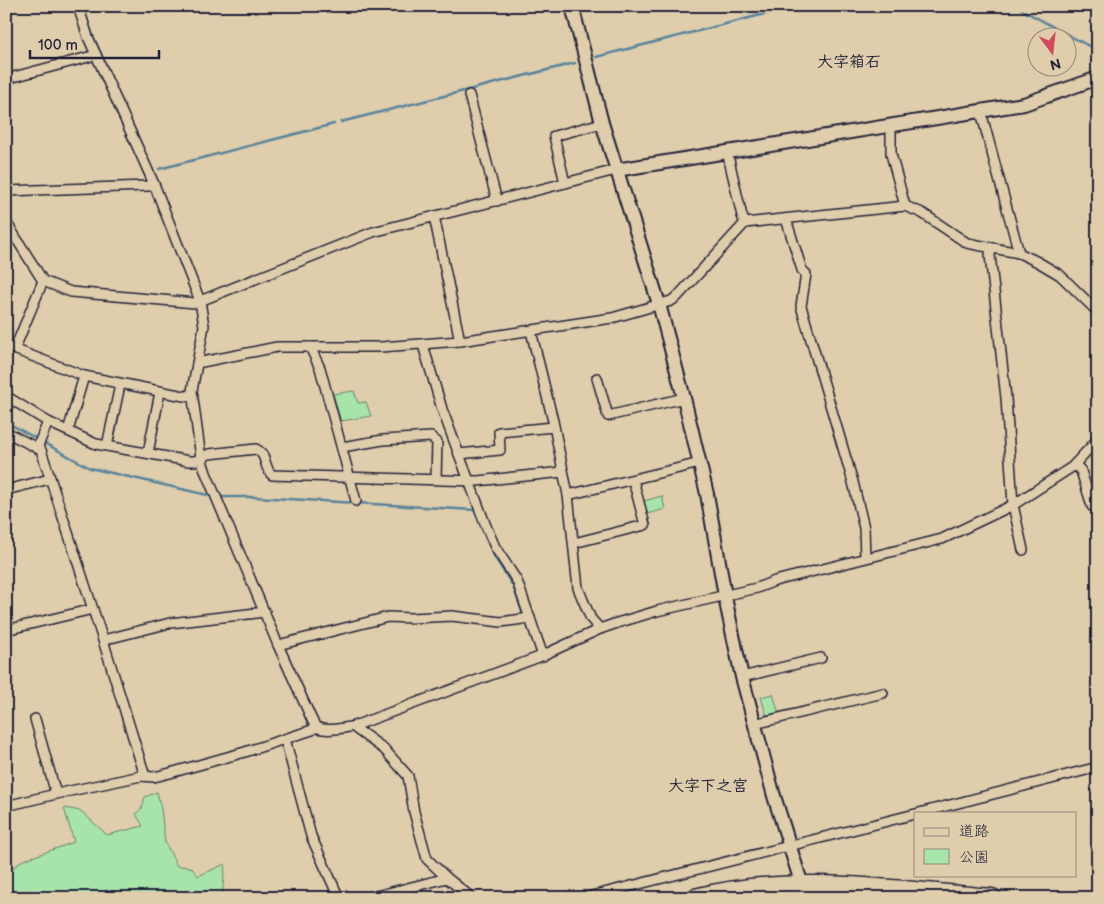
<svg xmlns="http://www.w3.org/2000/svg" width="1104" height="904" font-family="'Balsamiq Sans','Klee One',sans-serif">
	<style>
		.green { fill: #a7e4aa; stroke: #648372 }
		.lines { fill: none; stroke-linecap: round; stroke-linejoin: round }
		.stream { stroke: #59849d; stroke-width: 2.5 }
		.street-casing { stroke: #22223b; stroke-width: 12 }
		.secondary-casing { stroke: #22223b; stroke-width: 16 }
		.highway-casing { stroke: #22223b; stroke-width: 21 }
		.street { stroke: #dfcdab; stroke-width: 9 }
		.secondary { stroke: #dfcdab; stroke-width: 12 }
		.highway { stroke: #dfcdab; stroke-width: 18 }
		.labels { text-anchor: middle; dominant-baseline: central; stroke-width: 4; stroke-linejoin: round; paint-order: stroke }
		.quarter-label { font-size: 16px; font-weight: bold; fill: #22223b; stroke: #dfcdab }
	</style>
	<rect width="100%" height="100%" fill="#dfcdab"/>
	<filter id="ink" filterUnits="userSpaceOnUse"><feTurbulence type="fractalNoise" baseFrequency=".02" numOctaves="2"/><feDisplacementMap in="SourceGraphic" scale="10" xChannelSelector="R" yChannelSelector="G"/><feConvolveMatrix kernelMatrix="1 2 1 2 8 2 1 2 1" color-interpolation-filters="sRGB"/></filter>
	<g filter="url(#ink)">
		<g class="green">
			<path d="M354,391L358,403L366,402L371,416L341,421L333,394Z"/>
			<path d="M662,496L665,509L647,514L644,501Z"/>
			<path d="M773,694L779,714L770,716L766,714L761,697Z"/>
			<path d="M157,792L161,809L165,842L177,866L191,867L198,876L225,864L222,898H6V875L21,861L74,842L64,808L81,811L107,835L143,826L136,814L142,808L145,797Z"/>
		</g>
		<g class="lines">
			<g class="stream">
				<path d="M83,6L93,36L108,70"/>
				<path d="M1018,6L1024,11L1098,51"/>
				<path d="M596,57L796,6"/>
				<path d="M341,122L575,63"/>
				<path d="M159,169L334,124"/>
				<path d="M6,422L90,468L212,496"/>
				<path d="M220,497H255L474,510L495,558L513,586L524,617"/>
				<path d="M526,622L536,648"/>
			</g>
			<g class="street-casing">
				<g id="street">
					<path d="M78,6L88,37L154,184L200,301L204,326L192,391L201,458L206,473L278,645L312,720C313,722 315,726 317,727C324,732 346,728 354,726L539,657L600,629L617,623L657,611L757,588L775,581L942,539L1013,505L1072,467L1098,439"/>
					<path d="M6,79L96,55"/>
					<path d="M469,95L497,201"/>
					<path d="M981,112L1019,253"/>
					<path d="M891,127V154L905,206"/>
					<path d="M727,151L742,216L745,223"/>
					<path d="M565,183L554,136L602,123"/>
					<path d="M6,191L148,186L154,184"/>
					<path d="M434,216L460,341"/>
					<path d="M786,219L802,270L806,274L801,306L853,482L864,528L865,557"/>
					<path d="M6,222L43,281L71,292L195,303L373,232L616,170"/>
					<path d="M991,248L990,255L1006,398L1013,505L1023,550"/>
					<path d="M531,331L553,421L568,495L578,588L591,619L600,629"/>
					<path d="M423,345L442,409L486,526L495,547L517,581L543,656"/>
					<path d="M6,346L84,376L184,396H193"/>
					<path d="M310,347L320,368L356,501"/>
					<path d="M15,348L43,281"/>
					<path d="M197,363L277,347H381L460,341L612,318L671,301L677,297L745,223L905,206L922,213L967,243L1019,253L1038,262L1060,275L1098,312"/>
					<path d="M597,378L608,416L684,398"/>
					<path d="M6,396L48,422L96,444L189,461H195L209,454L256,449C268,455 263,467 272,475L477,481L563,472"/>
					<path d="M68,431L84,376"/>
					<path d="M6,432L41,450L103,640L145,776"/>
					<path d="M107,446L120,385"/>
					<path d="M342,447L383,440L431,437L437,442L436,479"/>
					<path d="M37,448L48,422"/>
					<path d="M148,453L160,392"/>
					<path d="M459,454L500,450L499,432L554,427"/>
					<path d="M1075,464L1081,471L1092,506L1098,505"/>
					<path d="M6,490L50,479"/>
					<path d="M568,495L700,463"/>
					<path d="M574,543L645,525L633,480"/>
					<path d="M6,630L93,609"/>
					<path d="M103,640L170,623L265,612"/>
					<path d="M278,645L388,617L411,618L452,616L501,622L530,618"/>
					<path d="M742,677L821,658"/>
					<path d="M35,719L56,794"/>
					<path d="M754,724L883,693"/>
					<path d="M354,726L356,729L384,749L408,776L414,812L427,859L447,878L472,898"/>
					<path d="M285,739L311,836L339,898"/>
					<path d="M6,806L56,794L141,776L154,777L170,773L245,752L312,730L316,727"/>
					<path d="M919,813L1098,767"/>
					<path d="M368,898L447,878"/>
					<path d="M584,898L915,814"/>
				</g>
			</g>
			<g class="secondary-casing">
				<g id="secondary">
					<path d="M572,6L602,123L659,304L684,398L707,494L727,607L742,677L774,796L806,898"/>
					<path d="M616,170L1024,104L1098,78"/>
				</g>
			</g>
			<g class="highway-casing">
				<path id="highway" d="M695,898C793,873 893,890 992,898"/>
			</g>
			<use href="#street" class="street"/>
			<use href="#secondary" class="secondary"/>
			<use href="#highway" class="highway"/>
		</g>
	</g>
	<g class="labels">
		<g class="quarter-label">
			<text x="849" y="62">大字箱石</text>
			<text x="708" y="786">大字下之宮</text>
		</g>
	</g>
	<rect width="1104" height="904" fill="none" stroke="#dfcdab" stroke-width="25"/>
	<rect x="12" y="12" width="1079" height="879" fill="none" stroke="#22223b" stroke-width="2" filter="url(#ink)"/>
	<rect x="914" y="812" width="162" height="65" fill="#dfcdab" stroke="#93897e"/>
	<rect x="924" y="828" width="25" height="8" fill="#dfcdab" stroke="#93897e"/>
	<text x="959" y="836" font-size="15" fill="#22223b">道路</text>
	<rect x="924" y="849" width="25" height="15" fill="#a7e4aa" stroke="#93897e"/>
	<text x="959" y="862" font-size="15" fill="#22223b">公園</text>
	<g transform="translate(1052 52) rotate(165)"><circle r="24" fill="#dfcdab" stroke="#93897e"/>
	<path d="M0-4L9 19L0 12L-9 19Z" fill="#d1495b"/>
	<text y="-8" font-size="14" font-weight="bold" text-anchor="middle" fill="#22223b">N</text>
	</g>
	<path d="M30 50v8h129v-8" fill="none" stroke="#22223b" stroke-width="2.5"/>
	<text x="38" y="50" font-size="15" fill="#22223b" stroke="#dfcdab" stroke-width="4" paint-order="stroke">100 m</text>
</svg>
